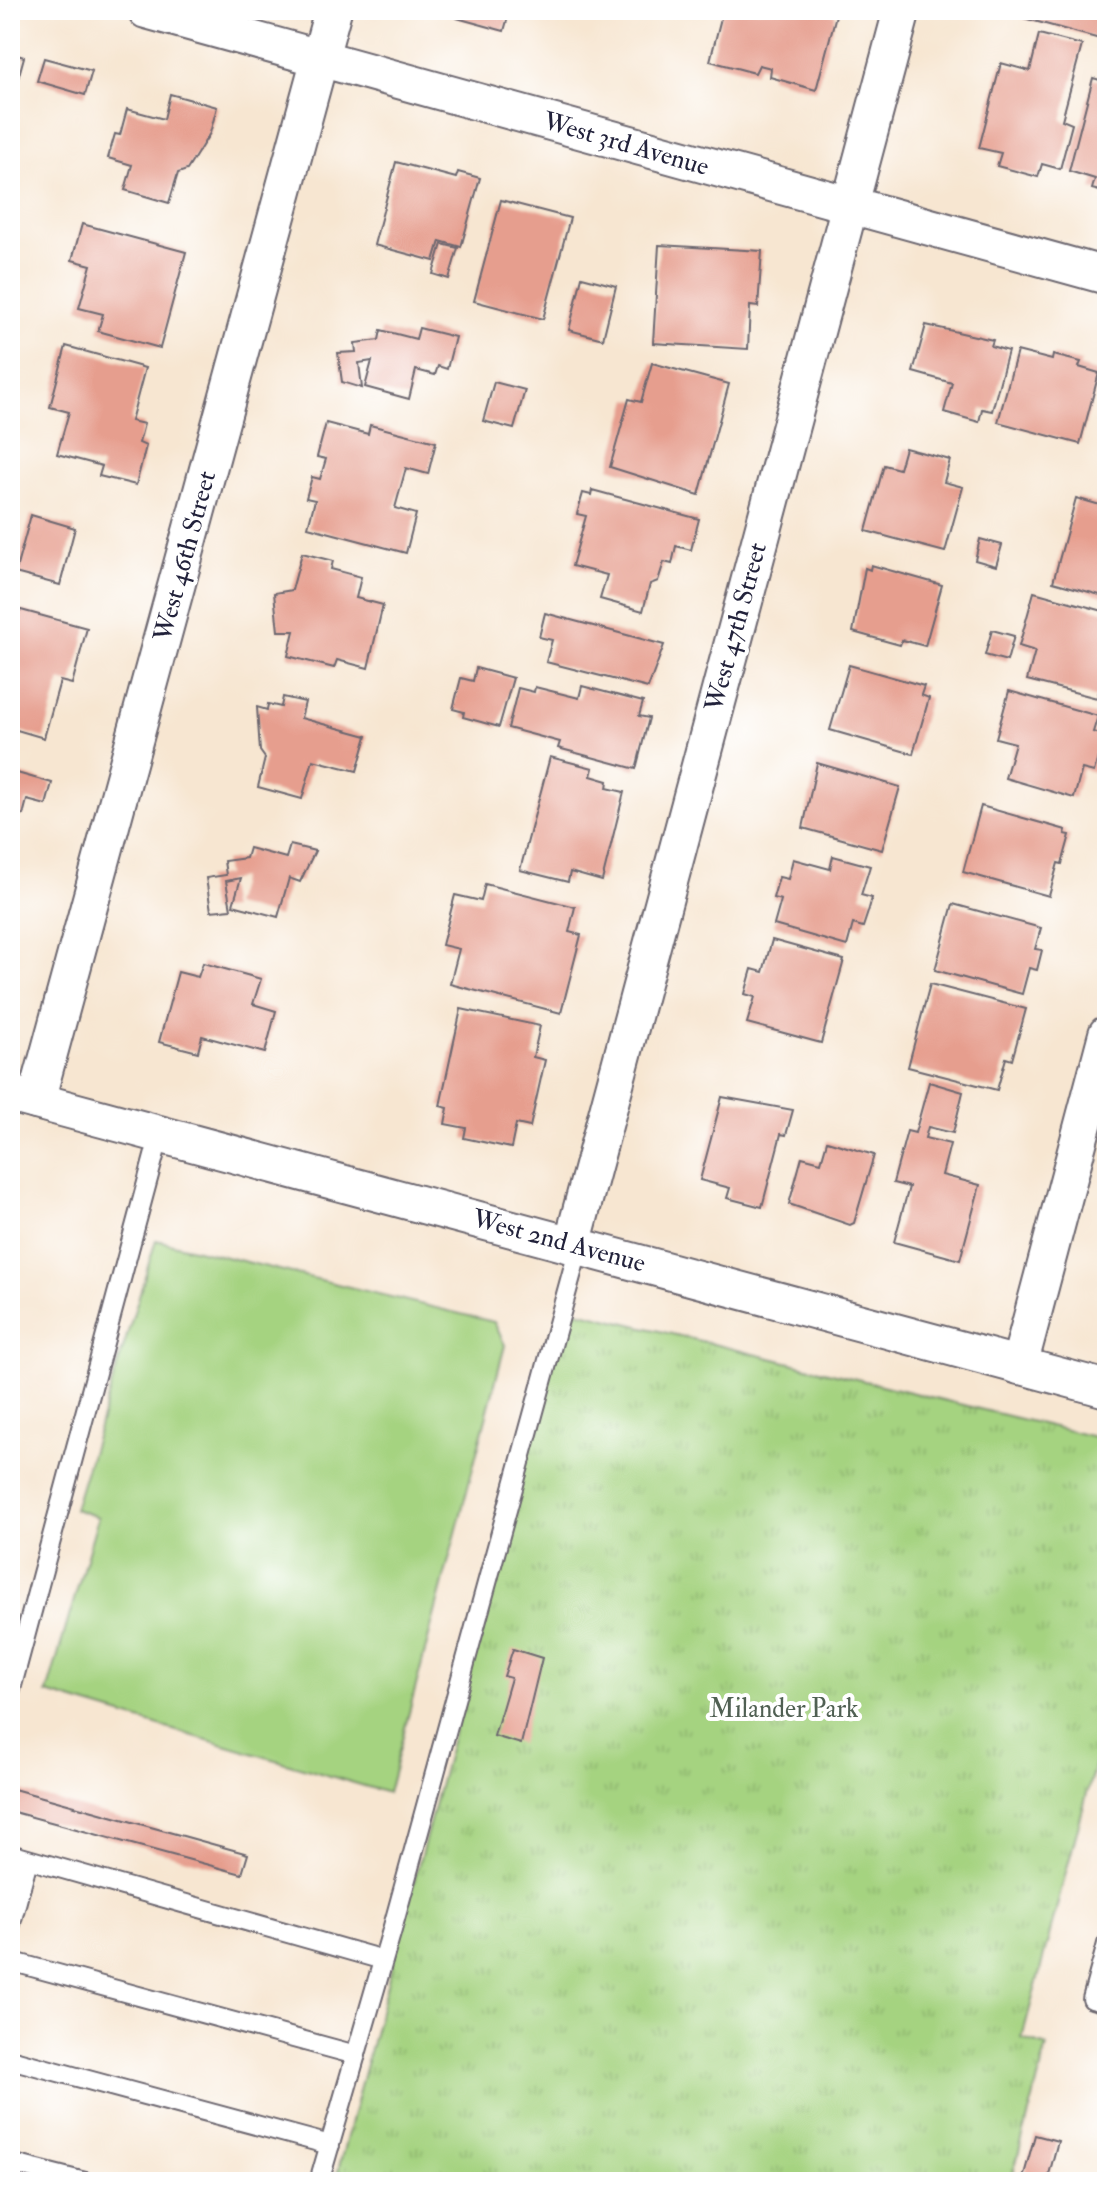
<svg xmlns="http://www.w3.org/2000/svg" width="1117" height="2192" font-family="'IM FELL Double Pica',serif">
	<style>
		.grass { fill: #a5d380; stroke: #647a5e; stroke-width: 2 }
		.park { fill: url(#park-tufts); stroke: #647a5e; stroke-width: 2 }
		.building { fill: #e69e8e }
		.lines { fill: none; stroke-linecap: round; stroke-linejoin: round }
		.service-casing { stroke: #6d6770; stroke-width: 22 }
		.minor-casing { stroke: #6d6770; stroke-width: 40 }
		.service { stroke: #fff; stroke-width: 18 }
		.minor { stroke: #fff; stroke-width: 36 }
		.labels { text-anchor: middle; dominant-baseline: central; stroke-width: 8; stroke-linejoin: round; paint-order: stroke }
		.street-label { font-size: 26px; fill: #22223b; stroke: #fff }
		.park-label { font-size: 26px; fill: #506053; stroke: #fff }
	</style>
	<defs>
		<pattern id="park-tufts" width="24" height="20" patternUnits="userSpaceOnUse" patternTransform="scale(2)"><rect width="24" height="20" fill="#a5d380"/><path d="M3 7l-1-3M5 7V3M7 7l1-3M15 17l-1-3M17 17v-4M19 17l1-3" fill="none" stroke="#8eb570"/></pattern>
	</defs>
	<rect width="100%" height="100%" fill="#fff"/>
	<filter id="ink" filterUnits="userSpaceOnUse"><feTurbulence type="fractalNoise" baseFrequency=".0125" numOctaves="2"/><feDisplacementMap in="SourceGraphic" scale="16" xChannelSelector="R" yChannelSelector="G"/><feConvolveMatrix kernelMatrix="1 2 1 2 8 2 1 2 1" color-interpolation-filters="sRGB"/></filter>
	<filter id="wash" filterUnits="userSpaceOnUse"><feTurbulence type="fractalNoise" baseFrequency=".006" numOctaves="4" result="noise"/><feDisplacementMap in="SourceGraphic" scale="32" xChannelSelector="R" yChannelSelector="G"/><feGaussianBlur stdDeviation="1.8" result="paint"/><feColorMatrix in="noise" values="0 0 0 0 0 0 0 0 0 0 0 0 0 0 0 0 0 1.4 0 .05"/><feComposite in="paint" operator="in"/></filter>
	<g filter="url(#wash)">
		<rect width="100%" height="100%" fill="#f7e6d1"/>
		<path class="grass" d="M156,1240L494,1322L505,1345L388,1793L47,1693L98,1517L74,1509Z"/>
		<path class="park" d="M565,1308L1107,1440V1718L1022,2038L1047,2046L1011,2182H335Z"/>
		<g id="blocks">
			<g class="building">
				<path d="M460,10H510L504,31L457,18Z"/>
				<path d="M723,10H818L836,15L816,90L770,77L771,68L759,65L755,73L710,61Z"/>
				<path d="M1022,10H1107V41L1020,17Z"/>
				<path d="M1039,34L1082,45L1062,120L1072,124L1060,169L1042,164L1038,177L997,166L1001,153L979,148L1001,63L1030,71Z"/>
				<path d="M10,53L24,57L11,104H10Z"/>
				<path d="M44,58L92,71L85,95L37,81Z"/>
				<path d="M1093,78L1107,82V193L1092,189L1095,179L1069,171Z"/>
				<path d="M170,94L217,107L210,133L187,170L178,173L169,203L125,190L132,165L108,158L115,134L120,135L127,109L164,119Z"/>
				<path d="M396,162L456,178L458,172L480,178L461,247L440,241L434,261L374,245Z"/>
				<path d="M501,200L570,218L543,319L474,301Z"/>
				<path d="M82,224L186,252L160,348L98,331L103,314L79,308L91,265L72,260Z"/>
				<path d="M442,244L458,248L449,279L433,274Z"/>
				<path d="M659,245L762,251L758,307L750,306L748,349L653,343Z"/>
				<path d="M582,277L616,286L603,339L569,330Z"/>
				<path d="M926,325L993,340L991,346L1008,351L992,411L982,409L979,422L944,412L952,383L913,372Z"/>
				<path d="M419,328L455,337L447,369L438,366L435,375L416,370L409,399L365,387L372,361L359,363L362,388L342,382L338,353L356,352L355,343L379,340L381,330L416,339Z"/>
				<path d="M66,346L145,368L131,421L144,424L139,443L146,446L136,485L99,476L102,466L57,454L69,412L50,407Z"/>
				<path d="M1017,351L1052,360L1053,355L1081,362L1079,367L1099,373L1080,444L998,422Z"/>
				<path d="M652,363L729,384L699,495L610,467L629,399L641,402Z"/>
				<path d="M494,382L525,390L514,429L483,421Z"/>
				<path d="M326,423L368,434L370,425L436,442L428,474L406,468L395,508L416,514L406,553L308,527L315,500L306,498L312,477L320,479L326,459L317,457Z"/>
				<path d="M905,448L950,460L944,482L963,487L945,552L866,531L884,465L899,469Z"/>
				<path d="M592,490L699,519L691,550L676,546L672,564L664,562L658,581L650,584L643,611L600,599L607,575L572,566L586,516L577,514L583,493L591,495Z"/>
				<path d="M1076,498L1107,507V597L1053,582Z"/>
				<path d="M31,515L75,528L60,585L15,573Z"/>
				<path d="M980,539L1002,545L996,566L975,560Z"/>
				<path d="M302,553L333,561L331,569L361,577L356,598L383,605L368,668L337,660L334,668L288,656L294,631H278L274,593L292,590Z"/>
				<path d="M871,565L942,585L925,646L902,640L900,645L853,632L865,568L870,570Z"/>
				<path d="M1034,592L1107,612V666L1097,698L1027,680L1035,651L1019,646Z"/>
				<path d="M10,607L87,628L72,684L60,681L44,738L10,728Z"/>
				<path d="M545,613L664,645L648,688L546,662L552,640L539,637Z"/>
				<path d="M992,630L1014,636L1007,661L985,655Z"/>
				<path d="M849,665L924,686L921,695L929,698L913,754L830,730Z"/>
				<path d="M476,668L513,678L499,727L463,717L464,712L453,709L461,678L473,681Z"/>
				<path d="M582,686L643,702L639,716L649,718L636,769L558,748L560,742L508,728L518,688L534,692L535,687L579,698Z"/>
				<path d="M1009,691L1098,716L1093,732L1104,735L1094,772L1082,769L1074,798L1005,778L1015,743L996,738Z"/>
				<path d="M283,697L305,702L301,718L367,736L357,771L313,760L302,799L258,787L265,758L260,751L257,707L267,710L268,704L281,707Z"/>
				<path d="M550,757L593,768L591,776L608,781L607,788L624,792L602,881L570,872L568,882L520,870Z"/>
				<path d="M817,763L900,787L882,850L803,828Z"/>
				<path d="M10,771L52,783L46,805L27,800L23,815L10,812Z"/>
				<path d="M981,806L1066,830L1065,834L1070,835L1062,864L1058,863L1049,896L963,872Z"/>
				<path d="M290,845L315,851L300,882L289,878L278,917L233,905L241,878L226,881L231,909L211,911L206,878L226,875L224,861L246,858L249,848L286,858Z"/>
				<path d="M833,856L870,866L861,895L872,898L868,912L863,927L853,924L847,946L774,925L781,900L773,898L779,877L788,879L793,859L830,869Z"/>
				<path d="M485,884L575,907L569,932L581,935L561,1013L450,984L459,949L442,945L455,895L481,901Z"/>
				<path d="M953,904L1041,928L1035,949L1042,950L1037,970L1029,968L1022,994L935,970Z"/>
				<path d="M772,940L844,960L821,1043L747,1023L755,997L745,994L752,969L763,972Z"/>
				<path d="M203,963L261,979L253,1004L276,1011L265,1053L202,1036L198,1052L159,1042L178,972L198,977Z"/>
				<path d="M930,984L1026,1009L1012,1060L1006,1058L997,1090L908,1067Z"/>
				<path d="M461,1009L540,1026L533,1057L545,1060L530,1127L516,1124L511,1148L464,1138L466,1128L445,1124L448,1108L440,1106Z"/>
				<path d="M929,1082L963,1092L953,1133L928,1127L925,1138L950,1144L942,1175L980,1185L960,1260L894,1242L909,1187L893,1183L907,1131L915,1133Z"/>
				<path d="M722,1097L793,1110L786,1135L781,1134L762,1207L727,1198L730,1188L700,1180Z"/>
				<path d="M827,1141L874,1155L854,1223L850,1225L789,1204L802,1157L821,1162Z"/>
				<path d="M513,1649L542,1658L521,1744L494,1736L511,1678L504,1676Z"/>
				<path d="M10,1788L248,1854L242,1874L10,1811Z"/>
				<path d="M1035,2135L1058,2141L1047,2182H1022Z"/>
			</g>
		</g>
	</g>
	<g filter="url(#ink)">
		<use href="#blocks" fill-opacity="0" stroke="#6d6770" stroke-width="2"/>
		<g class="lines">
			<g class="service-casing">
				<g id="service">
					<path d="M10,1693L160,1134"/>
					<path d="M10,1854L383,1960"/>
					<path d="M10,1927L28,1860"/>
					<path d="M1107,1944L1092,1999L1107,2003"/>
					<path d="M10,1961L356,2055"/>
					<path d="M10,2059L330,2145"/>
					<path d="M10,2163L85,2182"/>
					<path d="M319,2182L392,1930L579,1247"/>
				</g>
			</g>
			<g class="minor-casing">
				<g id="minor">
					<path d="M146,10L1107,276"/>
					<path d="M10,1094L1107,1389"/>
					<path d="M36,1101L333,10"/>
					<path d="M572,1245L902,10"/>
					<path d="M1019,1366L1107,1034"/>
				</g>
			</g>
			<use href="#service" class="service"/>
			<use href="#minor" class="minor"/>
		</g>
	</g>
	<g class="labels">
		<g class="street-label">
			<text transform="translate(626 144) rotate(16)">West 3rd Avenue</text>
			<text transform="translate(185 556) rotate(-75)">West 46th Street</text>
			<text transform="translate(736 627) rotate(-75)">West 47th Street</text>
			<text transform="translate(559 1241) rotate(15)">West 2nd Avenue</text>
		</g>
		<g class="park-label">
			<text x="784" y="1709">Milander Park</text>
		</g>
	</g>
	<rect width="1117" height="2192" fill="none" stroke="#fff" stroke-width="40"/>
</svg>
